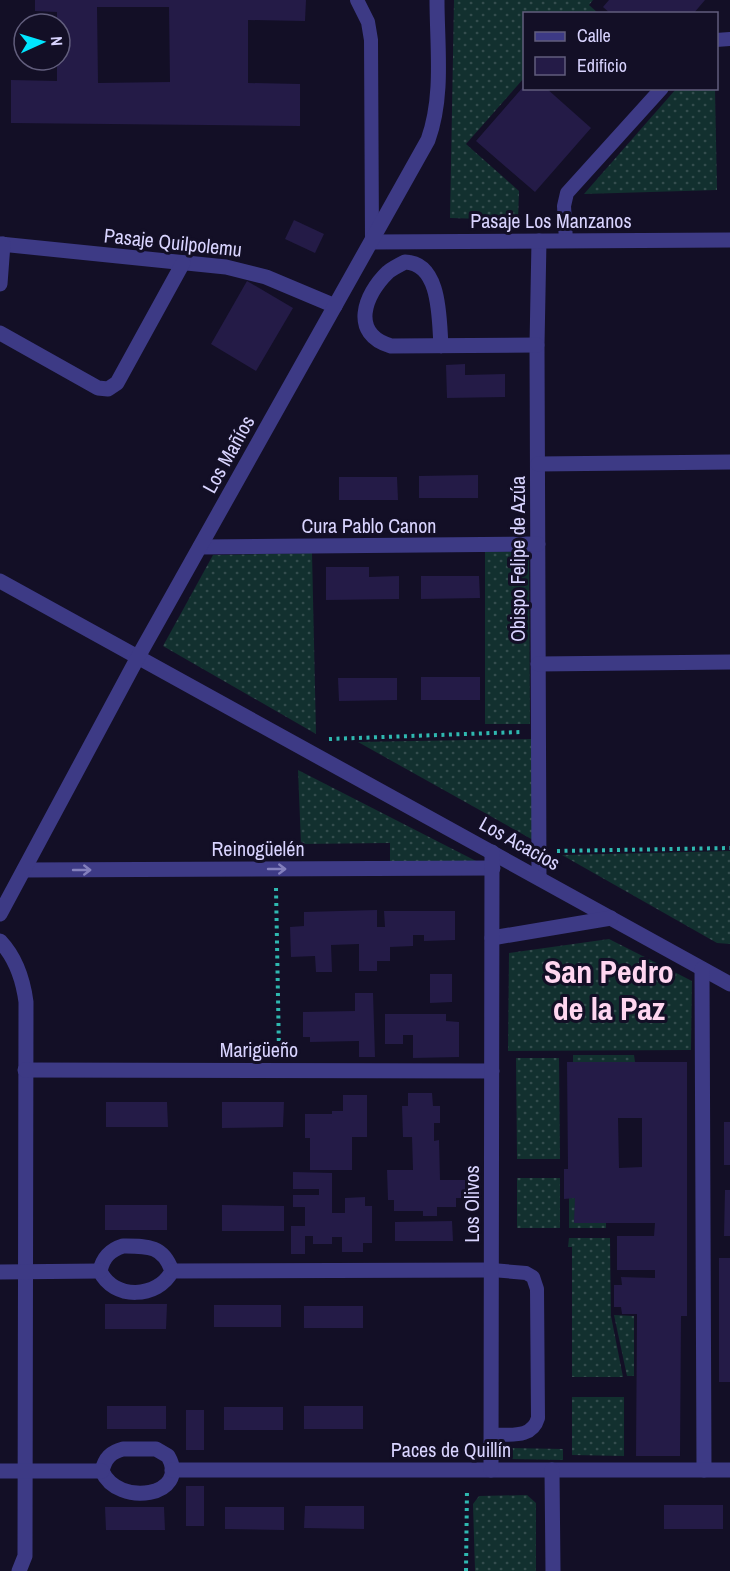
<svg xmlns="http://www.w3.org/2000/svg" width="730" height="1571" font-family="'Archivo Narrow',sans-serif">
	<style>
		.grass { fill: url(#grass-dots) }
		.building { fill: #241b47; fill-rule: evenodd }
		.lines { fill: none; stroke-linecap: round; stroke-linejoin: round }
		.path { stroke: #2fb8b0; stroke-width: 4; stroke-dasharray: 3 4.5; stroke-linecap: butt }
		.service { stroke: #3d3a85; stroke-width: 14 }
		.minor { stroke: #3d3a85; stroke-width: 15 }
		.tertiary { stroke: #3d3a85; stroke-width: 15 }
		.oneway { stroke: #837fbc }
		.labels { text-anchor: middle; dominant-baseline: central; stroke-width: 6; stroke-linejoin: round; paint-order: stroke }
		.street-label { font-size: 20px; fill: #d9d4ff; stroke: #130f26 }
		.town-label { font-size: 32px; font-weight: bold; fill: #ffd6f0; stroke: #130f26 }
	</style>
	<defs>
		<pattern id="grass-dots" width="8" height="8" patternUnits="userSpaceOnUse" patternTransform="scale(1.5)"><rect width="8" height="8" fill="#12302f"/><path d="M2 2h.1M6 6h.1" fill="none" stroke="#344d4e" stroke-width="1.8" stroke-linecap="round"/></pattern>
	</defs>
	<rect width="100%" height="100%" fill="#130f26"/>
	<g class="grass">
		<path d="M454,0H593L589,5L598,13L524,14V78L466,144L519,191L518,220L450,218Z"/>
		<path d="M676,89H715L717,190L584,194Z"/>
		<path d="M485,551L529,552L530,724H485Z"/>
		<path d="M312,553L316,734L163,646L213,555Z"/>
		<path d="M531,739L533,840L358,742Z"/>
		<path d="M298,770L478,862H390V843L301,844Z"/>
		<path d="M730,851V944L717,943L562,855Z"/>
		<path d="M609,939L692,981L691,1050L508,1051L509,953Z"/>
		<path d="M573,1055H634L635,1062H573Z"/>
		<path d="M516,1058H559L560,1159H517Z"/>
		<rect x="517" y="1178" width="43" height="50"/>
		<path d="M569,1198H575V1223H606V1228H569Z"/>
		<path d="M569,1238H610L611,1316L623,1377H572V1247H568Z"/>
		<path d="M614,1315L634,1316V1376H627Z"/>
		<path d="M572,1397H624V1456L572,1455Z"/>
		<path d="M509,1448L563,1449V1460L509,1459Z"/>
		<path d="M527,1495L536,1503V1571H475L473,1504L479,1496Z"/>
	</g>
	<g class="building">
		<path d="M35,0H306L305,21L248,20V83L300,84V126L11,123V80L57,81V60H60V24H57V12L35,11ZM97,7H169L170,82L98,83Z"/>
		<path d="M609,0H705L693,14H611L603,7Z"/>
		<path d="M524,86V88H546L591,128L535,192L476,141Z"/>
		<path d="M294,220L324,234L315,253L285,239Z"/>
		<path d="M247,281L293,308L256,371L211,344Z"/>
		<path d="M465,364V375L505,374V397L447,398L446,365Z"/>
		<path d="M478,475V498H419V476Z"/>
		<path d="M339,477H397L398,500H339Z"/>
		<path d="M326,567H369V577L399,576V599L326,600Z"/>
		<path d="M421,576H479L480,598L421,599Z"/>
		<rect x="421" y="677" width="59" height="23"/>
		<path d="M338,678H397V700L339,701Z"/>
		<path d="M377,910V927H385L384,911H455V940L424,941V935H413V946L390,947V961H377V971H359V944L331,945L332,972H316L315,956L291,957L290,927L304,926V912Z"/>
		<path d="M430,974H452V1002L430,1003Z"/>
		<path d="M355,993H373L375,1057H359V1041L310,1042V1037H303V1012L355,1011Z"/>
		<path d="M385,1014H446V1021L459,1022V1057L413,1058V1035H403V1044H385Z"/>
		<path d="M567,1062H687V1316H681L680,1456H636L637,1314H622L621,1307H614V1285H622L621,1277L655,1278V1270H617V1236H654L655,1223H574L575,1198L564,1199V1169H568ZM618,1118H642V1167L619,1168Z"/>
		<path d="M408,1093H432L433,1106H440V1123H434V1141L439,1140L440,1180H465V1198H456V1207H437V1216H423V1211H394V1200H388L387,1170H413L412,1137H403L402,1106H408Z"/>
		<path d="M343,1095H367V1137H352V1170H310V1138H305V1114H332V1111H343Z"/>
		<path d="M106,1102H167L168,1127H106Z"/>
		<path d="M222,1102H284L283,1127L222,1128Z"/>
		<rect x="724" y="1122" width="6" height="43"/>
		<path d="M293,1172L332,1173V1213H345V1198L365,1197V1206H372V1243H363V1252H342V1237H332V1244H313V1236H305V1254H291V1226H305V1207H293V1195H319V1189H293Z"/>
		<path d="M725,1190H730V1236H724Z"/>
		<rect x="105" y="1205" width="62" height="25"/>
		<path d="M222,1205L284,1206V1231H222Z"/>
		<path d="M452,1221L453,1241H395V1222Z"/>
		<rect x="719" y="1258" width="11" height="124"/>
		<path d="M105,1304H167L166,1329H105Z"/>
		<rect x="214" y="1305" width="67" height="22"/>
		<rect x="304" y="1306" width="59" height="22"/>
		<rect x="107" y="1406" width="59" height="23"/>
		<rect x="304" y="1406" width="59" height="23"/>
		<rect x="224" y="1407" width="59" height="23"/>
		<rect x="186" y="1410" width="18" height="40"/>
		<rect x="186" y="1486" width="18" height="40"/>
		<rect x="664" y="1505" width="59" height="24"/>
		<path d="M305,1506H364V1529L304,1528Z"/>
		<path d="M105,1507H164L165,1530H106Z"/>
		<path d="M225,1507H284V1530L225,1529Z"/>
	</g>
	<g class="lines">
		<g class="path">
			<path d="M329,739L520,732"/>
			<path d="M557,851L730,848"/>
			<path d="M276,888L279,1052"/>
			<path d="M466,1571L467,1489"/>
		</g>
		<g class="service">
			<path d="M357,0L368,22L371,40L372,241"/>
			<path d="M716,40L730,39"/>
			<path d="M566,241L564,206L567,193L662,88"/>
			<path d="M491,1435C510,1434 532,1439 538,1418L537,1289L533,1277L526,1273L492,1270"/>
		</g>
		<g class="minor">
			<path d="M539,241L537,345L539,878"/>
			<path d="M372,242L730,240"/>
			<path d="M0,244L226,267L266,277L335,306"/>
			<path d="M0,284L3,244"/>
			<path d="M0,333L98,388L108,389L117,383L183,263"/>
			<path d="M441,346C439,319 441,263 405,262C399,265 393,268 388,272C364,295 350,334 391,346L537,345"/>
			<path d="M538,464L730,462"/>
			<path d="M200,547L538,544"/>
			<path d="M0,581L730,984"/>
			<path d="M538,664L730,662"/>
			<path d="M24,870L493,868"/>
			<path d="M492,938L611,918"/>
			<path d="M0,941C16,958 23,979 26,1002L25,1556L19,1571"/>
			<path d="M702,969L704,1470"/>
			<path d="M25,1070L492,1071"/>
			<path d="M123,1246C147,1246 163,1245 172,1271C158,1299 113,1300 100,1271C103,1257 110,1250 123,1246Z"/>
			<path d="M172,1271L492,1270"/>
			<path d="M0,1272L100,1271"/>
			<path d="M123,1449H156L168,1456C191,1496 118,1508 102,1471C105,1458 111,1452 123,1449Z"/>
			<path d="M172,1470H730"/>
			<path d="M491,1470L492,852"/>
			<path d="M552,1470L553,1571"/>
			<path d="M0,1471H102"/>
		</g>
		<path class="tertiary" d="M0,914L138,657L428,140C444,96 437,46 437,0"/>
	</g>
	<defs><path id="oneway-shaft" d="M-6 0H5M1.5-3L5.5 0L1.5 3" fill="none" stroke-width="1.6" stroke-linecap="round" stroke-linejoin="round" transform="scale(1.5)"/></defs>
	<g class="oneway">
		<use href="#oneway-shaft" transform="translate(277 869)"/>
		<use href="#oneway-shaft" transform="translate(82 870)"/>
	</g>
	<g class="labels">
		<g class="street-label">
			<text x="551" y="220">Pasaje Los Manzanos</text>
			<text transform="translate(173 242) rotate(6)">Pasaje Quilpolemu</text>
			<text transform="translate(228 454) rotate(-61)">Los Mañíos</text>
			<text x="369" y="525">Cura Pablo Canon</text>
			<text transform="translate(517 559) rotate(-90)">Obispo Felipe de Azúa</text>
			<text transform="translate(520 843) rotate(29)">Los Acacios</text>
			<text x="258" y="848">Reinogüelén</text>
			<text x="259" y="1049">Marigüeño</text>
			<text transform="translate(471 1204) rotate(-90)">Los Olivos</text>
			<text x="451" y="1449">Paces de Quillín</text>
		</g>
		<g class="town-label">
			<text x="609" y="971">San Pedro<tspan x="609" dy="37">de la Paz</tspan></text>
		</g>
	</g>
	<rect x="523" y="12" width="195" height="78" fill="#130f26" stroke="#625e7d" stroke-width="1.5"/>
	<rect x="535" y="32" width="30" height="9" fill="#3d3a85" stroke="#625e7d" stroke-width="1.5"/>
	<text x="577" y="42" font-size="18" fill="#d9d4ff">Calle</text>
	<rect x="535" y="57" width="30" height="18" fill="#241b47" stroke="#625e7d" stroke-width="1.5"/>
	<text x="577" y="72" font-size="18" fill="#d9d4ff">Edificio</text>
	<g transform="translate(42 42) rotate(86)"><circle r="28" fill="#130f26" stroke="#625e7d" stroke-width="1.5"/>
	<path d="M0-4.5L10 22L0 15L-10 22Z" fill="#00e5ff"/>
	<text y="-9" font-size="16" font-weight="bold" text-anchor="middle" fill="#d9d4ff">N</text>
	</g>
</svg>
